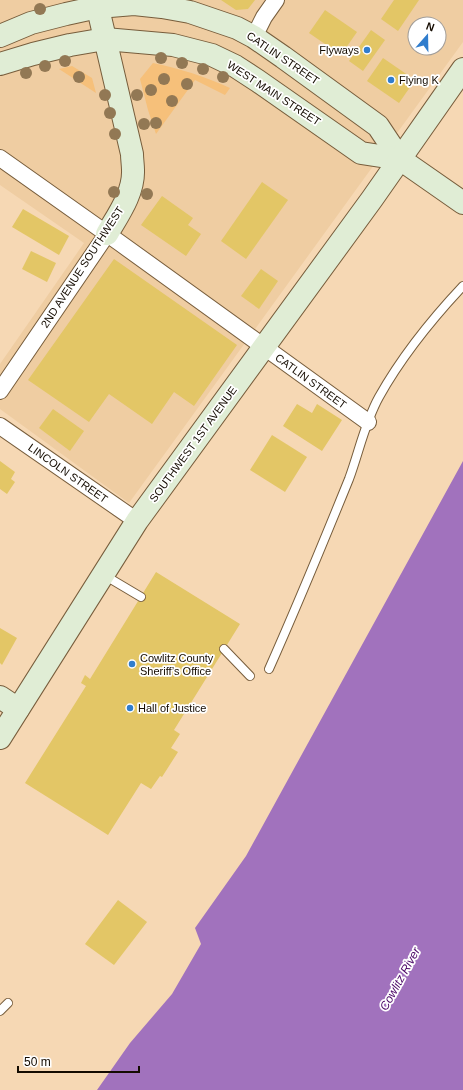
<svg xmlns="http://www.w3.org/2000/svg" width="463" height="1090" font-family="Arial,sans-serif">
	<style>
		.built { fill: #efcda2; fill-rule: evenodd }
		.green { fill: #f6c07a }
		.water { fill: #a172bd }
		.building { fill: #e3c666 }
		.lines { fill: none; stroke-linecap: round; stroke-linejoin: round }
		.lane-casing { stroke: #775d3c; stroke-width: 10 }
		.street-casing { stroke: #775d3c; stroke-width: 18 }
		.secondary-casing { stroke: #775d3c; stroke-width: 24 }
		.lane { stroke: #fff; stroke-width: 8 }
		.street { stroke: #fff; stroke-width: 16 }
		.secondary { stroke: #e0edd5; stroke-width: 22 }
		.tree { fill: #927854 }
		.poi-dot { fill: #307dcd; stroke: #fff; stroke-width: 1.5 }
		.labels { text-anchor: middle; dominant-baseline: central; stroke-width: 3.5; stroke-linejoin: round; paint-order: stroke }
		.poi-label { font-size: 11px; fill: #140b01; stroke: #fff; text-anchor: start }
		.street-label { font-size: 11px; fill: #140b01; stroke: #fff }
		.water-label { font-size: 12px; font-style: italic; fill: #4b0767; stroke: #fff }
	</style>
	<rect width="100%" height="100%" fill="#f6d8b4"/>
	<path class="built" d="M0,0H463V42L129,503L0,409V364L84,243L0,185ZM415,24H439V48H415Z"/>
	<g class="green">
		<path d="M153,63C181,69 204,76 230,88L225,95L195,80L156,134L148,110L140,79Z"/>
		<path d="M72,66L92,78L96,93L59,69Z"/>
	</g>
	<path class="water" d="M463,461V1090H97L130,1043L172,994L201,944L195,928L246,856Z"/>
	<g class="building">
		<path d="M221,0H255L248,9L236,10Z"/>
		<path d="M394,0H419L398,31L381,19Z"/>
		<path d="M325,10L357,32L341,55L309,33Z"/>
		<path d="M371,30L385,40L363,71L349,61Z"/>
		<path d="M383,58L415,80L399,103L367,81Z"/>
		<path d="M262,182L288,200L246,259L221,241Z"/>
		<path d="M162,196L193,218L188,225L201,234L186,256L141,225Z"/>
		<path d="M23,209L69,236L59,255L12,227Z"/>
		<path d="M31,251L56,263L47,282L22,269Z"/>
		<path d="M114,259L237,345L194,406L174,392L152,424L109,394L89,422L28,380Z"/>
		<path d="M261,269L278,281L259,309L241,296Z"/>
		<path d="M297,404L312,413L317,404L342,420L322,451L283,426Z"/>
		<path d="M53,409L84,431L70,451L39,428Z"/>
		<path d="M272,435L307,457L285,492L250,470Z"/>
		<path d="M0,461L15,472L11,479L15,482L7,494L0,489Z"/>
		<path d="M156,572L240,624L174,730L180,734L171,748L178,752L162,777L160,776L151,789L141,783L108,835L25,783L86,686L81,683L85,675L90,679Z"/>
		<path d="M0,628L17,638L2,665L0,663Z"/>
		<path d="M118,900L147,922L114,965L85,944Z"/>
	</g>
	<g class="lines">
		<g class="lane-casing">
			<g id="lane">
				<path d="M104,575L141,597"/>
				<path d="M224,649L250,676"/>
				<path d="M269,669C297,606 323,543 349,479C359,452 365,422 379,397C402,356 432,319 463,286"/>
				<path d="M0,1011L8,1003"/>
			</g>
		</g>
		<g class="street-casing">
			<g id="street">
				<path d="M254,37L264,17L276,0"/>
				<path d="M0,158L120,243L368,422"/>
				<path d="M0,391L107,234"/>
				<path d="M0,426L137,521"/>
			</g>
		</g>
		<g class="secondary-casing">
			<g id="secondary">
				<path d="M96,0L132,154C132,159 133,165 133,170C134,193 118,215 107,234"/>
				<path d="M0,36L31,23L66,14L98,7L134,4L162,7L190,12L237,28L254,37L283,57L378,126L400,159"/>
				<path d="M0,64L33,54L70,45L105,39L173,45L212,55L235,66L258,81L361,153L400,159L463,203"/>
				<path d="M0,697L18,709"/>
				<path d="M0,738L137,521L372,199L463,69"/>
			</g>
		</g>
		<use href="#lane" class="lane"/>
		<use href="#street" class="street"/>
		<use href="#secondary" class="secondary"/>
	</g>
	<g class="tree">
		<circle cx="40" cy="9" r="6"/>
		<circle cx="161" cy="58" r="6"/>
		<circle cx="65" cy="61" r="6"/>
		<circle cx="182" cy="63" r="6"/>
		<circle cx="45" cy="66" r="6"/>
		<circle cx="203" cy="69" r="6"/>
		<circle cx="26" cy="73" r="6"/>
		<circle cx="79" cy="77" r="6"/>
		<circle cx="223" cy="77" r="6"/>
		<circle cx="164" cy="79" r="6"/>
		<circle cx="187" cy="84" r="6"/>
		<circle cx="151" cy="90" r="6"/>
		<circle cx="105" cy="95" r="6"/>
		<circle cx="137" cy="95" r="6"/>
		<circle cx="172" cy="101" r="6"/>
		<circle cx="110" cy="113" r="6"/>
		<circle cx="156" cy="123" r="6"/>
		<circle cx="144" cy="124" r="6"/>
		<circle cx="115" cy="134" r="6"/>
		<circle cx="114" cy="192" r="6"/>
		<circle cx="147" cy="194" r="6"/>
	</g>
	<g class="poi-dot">
		<circle cx="367" cy="50" r="4"/>
		<circle cx="391" cy="80" r="4"/>
		<circle cx="132" cy="664" r="4"/>
		<circle cx="130" cy="708" r="4"/>
	</g>
	<g class="labels">
		<g class="poi-label">
			<text x="359" y="50" text-anchor="end">Flyways</text>
			<text x="399" y="80">Flying K</text>
			<text x="140" y="658">Cowlitz County<tspan x="140" dy="13">Sheriff’s Office</tspan></text>
			<text x="138" y="708">Hall of Justice</text>
		</g>
		<g class="street-label">
			<text transform="translate(283 58) rotate(34)">CATLIN STREET</text>
			<text transform="translate(274 93) rotate(33)">WEST MAIN STREET</text>
			<text transform="translate(82 267) rotate(-57)">2ND AVENUE SOUTHWEST</text>
			<text transform="translate(311 381) rotate(36)">CATLIN STREET</text>
			<text transform="translate(193 444) rotate(-54)">SOUTHWEST 1ST AVENUE</text>
			<text transform="translate(68 473) rotate(35)">LINCOLN STREET</text>
		</g>
		<g class="water-label">
			<text transform="translate(400 979) rotate(-61)">Cowlitz River</text>
		</g>
	</g>
	<g transform="translate(427 36) rotate(20)"><circle r="19" fill="#ffffff" stroke="#a19d99"/>
	<path d="M0-3L7 15L0 10L-7 15Z" fill="#307dcd"/>
	<text y="-6" font-size="11" font-weight="bold" text-anchor="middle" fill="#140b01">N</text>
	</g>
	<path d="M18 1066v6h121v-6" fill="none" stroke="#140b01" stroke-width="2"/>
	<text x="24" y="1066" font-size="12" fill="#140b01" stroke="#ffffff" stroke-width="3" paint-order="stroke">50 m</text>
</svg>
